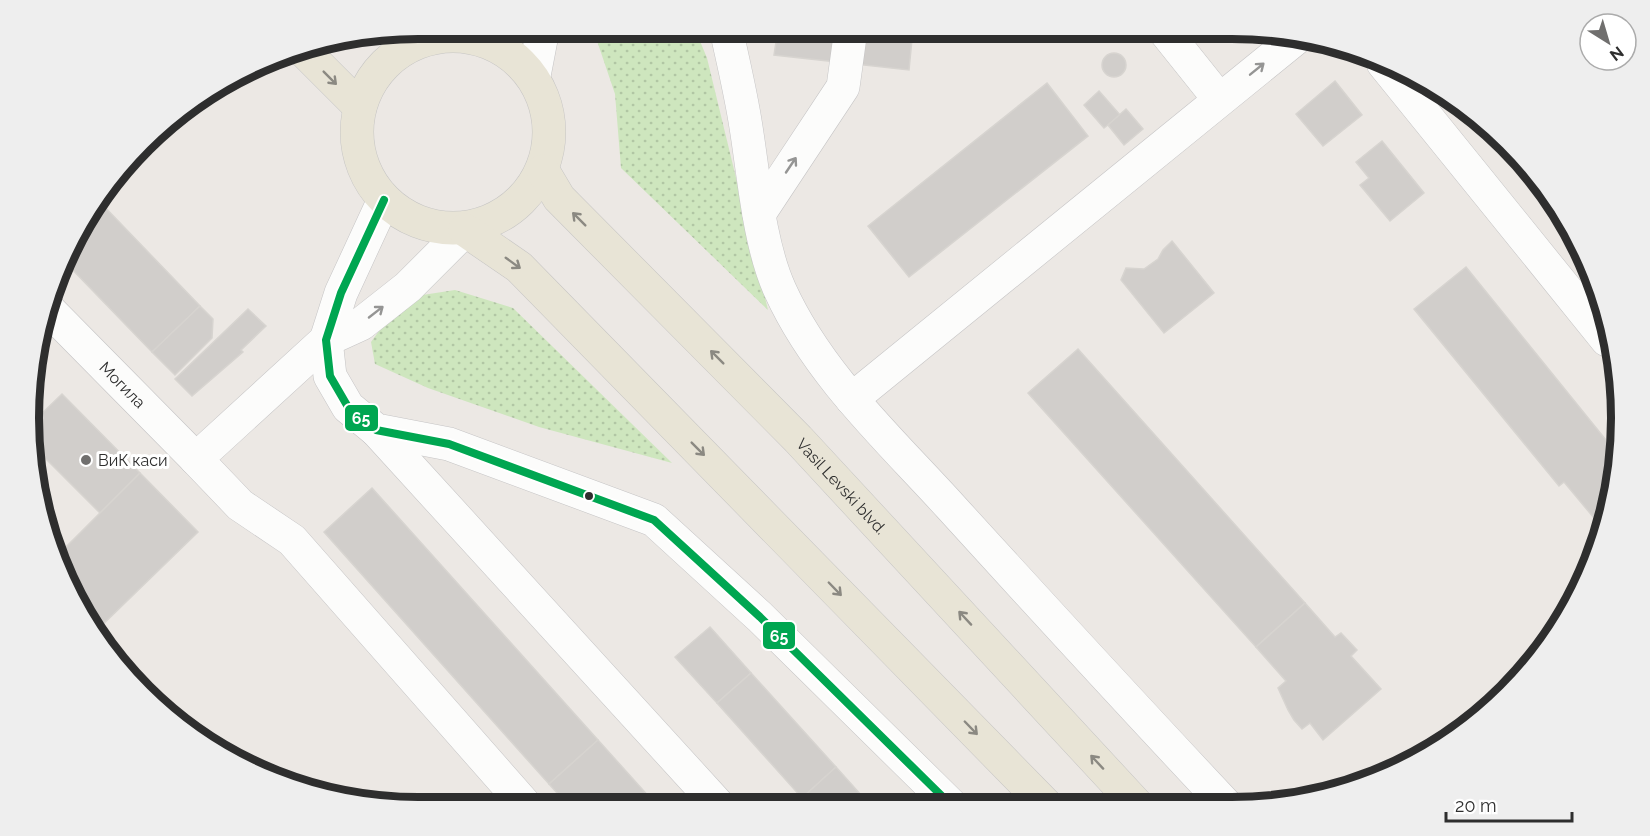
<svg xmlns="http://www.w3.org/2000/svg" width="1650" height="836" font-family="Raleway,sans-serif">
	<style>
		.grass { fill: url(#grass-dots) }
		.building { fill: #d1cecb; stroke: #d7d4d0; stroke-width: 1.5 }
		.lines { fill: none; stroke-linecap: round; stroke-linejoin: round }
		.minor-casing { stroke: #c5c4c5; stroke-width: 34 }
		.major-casing { stroke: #c6c5c4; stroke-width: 34 }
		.minor { stroke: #fcfcfb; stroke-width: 33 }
		.major { stroke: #e8e4d6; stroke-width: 33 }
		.bus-1-casing { stroke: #fff; stroke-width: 12 }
		.bus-1 { stroke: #00a651; stroke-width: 8 }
		.oneway { stroke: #959594 }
		.oneway2 { stroke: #8b8982 }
		.poi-dot { fill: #706f6e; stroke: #fff; stroke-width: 2 }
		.bus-dot { fill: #2e2e2e; stroke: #fff; stroke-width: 2 }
		.labels { text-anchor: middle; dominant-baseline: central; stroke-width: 6; stroke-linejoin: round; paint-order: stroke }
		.street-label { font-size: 16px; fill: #2e2e2e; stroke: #fff }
		.poi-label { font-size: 16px; fill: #2e2e2e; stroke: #fff; text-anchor: start }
		.rim { fill: none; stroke: #2e2e2e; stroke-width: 8 }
		.line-badge { stroke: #fff; stroke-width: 2 }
		.badge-label { font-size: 16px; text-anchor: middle; font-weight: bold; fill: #fff }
	</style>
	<defs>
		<pattern id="grass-dots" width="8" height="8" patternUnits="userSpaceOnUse" patternTransform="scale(1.5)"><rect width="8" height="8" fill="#cee6be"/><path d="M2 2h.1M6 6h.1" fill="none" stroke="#b1c6a4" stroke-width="1.8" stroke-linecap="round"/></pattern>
	</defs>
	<rect width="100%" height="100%" fill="#ece8e4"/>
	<g class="grass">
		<path d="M593,29H695L707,58L768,310L621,168L615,94Z"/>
		<path d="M455,290L513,308L672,463L539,427L428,388L375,364L371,342L403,298Z"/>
	</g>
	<g class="building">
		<path d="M778,29H913L909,70L774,55Z"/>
		<path d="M1083,29H1101L1090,38Z"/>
		<circle cx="1114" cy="65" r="12"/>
		<path d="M1335,81L1362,115L1323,146L1296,114Z"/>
		<path d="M1047,83L1088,136L909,277L868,226Z"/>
		<path d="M1099,91L1120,115L1104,128L1084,105Z"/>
		<path d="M1126,109L1143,129L1124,145L1108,125Z"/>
		<path d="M1382,141L1424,193L1390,221L1360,185L1369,178L1356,162Z"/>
		<path d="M97,199L200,306L152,352L68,265Z"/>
		<path d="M1172,241L1214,293L1164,333L1121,280L1126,268L1144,269L1158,259L1163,250Z"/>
		<path d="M1466,267L1610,445L1616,440L1620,445L1599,524L1564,482L1559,486L1414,309Z"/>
		<path d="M200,306L213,319L212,338L175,375L152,352Z"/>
		<path d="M248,309L266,326L241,350L243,352L192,396L175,379Z"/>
		<path d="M1078,349L1305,603L1256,647L1028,393Z"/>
		<path d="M62,394L140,473L100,513L33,446V422Z"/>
		<path d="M140,473L198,532L97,630L69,590L58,555Z"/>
		<path d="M372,488L598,740L549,784L324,532Z"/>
		<path d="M1305,603L1335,637L1341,633L1357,650L1351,656L1381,689L1323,740L1310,723L1302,729L1294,720L1288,710L1278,688L1286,681L1256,647Z"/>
		<path d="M710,627L751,673L717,703L675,657Z"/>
		<path d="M751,673L836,767L802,798L717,703Z"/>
		<path d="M598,740L651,799L657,806H569L549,784Z"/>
		<path d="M836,767L870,805H809L802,798Z"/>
	</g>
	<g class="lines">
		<g class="minor-casing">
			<g id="minor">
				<path d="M726,29C733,61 741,94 746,127C754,177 759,244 780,290C818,374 889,439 950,506C1041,606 1133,706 1225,804"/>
				<path d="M1163,29L1219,99"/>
				<path d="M452,34L457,29"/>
				<path d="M1383,63L1607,340"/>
				<path d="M534,76L543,29"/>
				<path d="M384,200L341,293L326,340L330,376L348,407L376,430L449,444L654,520L760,617L951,805"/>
				<path d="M759,214L843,87L851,29"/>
				<path d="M465,230L408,287L361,324L326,340L196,459L240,505L292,540L526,806"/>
				<path id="s1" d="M49,310L196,459"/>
				<path d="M852,399L1295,39"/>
				<path d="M376,430L719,806"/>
			</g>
		</g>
		<g class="major-casing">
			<g id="major">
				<circle cx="453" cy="132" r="96"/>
				<path d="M301,48L360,107"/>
				<path id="s2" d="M543,171L559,198L798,439L1137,805"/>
				<path d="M465,230L519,267L1046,805"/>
			</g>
		</g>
		<use href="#minor" class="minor"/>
		<use href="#major" class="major"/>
		<g class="bus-1-casing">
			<path id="bus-1" d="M384,200L341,293L326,340L330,376L348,407L376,430L449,444L654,520L760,617L951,805"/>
		</g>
		<use href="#bus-1" class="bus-1"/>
	</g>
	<defs><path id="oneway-shaft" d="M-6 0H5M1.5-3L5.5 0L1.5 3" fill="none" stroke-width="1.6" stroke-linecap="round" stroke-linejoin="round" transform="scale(1.5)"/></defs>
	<g class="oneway">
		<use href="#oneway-shaft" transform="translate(1257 69) rotate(-39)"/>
		<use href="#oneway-shaft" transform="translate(791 165) rotate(-56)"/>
		<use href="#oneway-shaft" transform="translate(376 312) rotate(-38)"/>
	</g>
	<g class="oneway2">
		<use href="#oneway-shaft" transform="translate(330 78) rotate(45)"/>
		<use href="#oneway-shaft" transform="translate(579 219) rotate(-135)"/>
		<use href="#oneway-shaft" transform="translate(513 263) rotate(36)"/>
		<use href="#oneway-shaft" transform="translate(717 357) rotate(-135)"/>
		<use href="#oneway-shaft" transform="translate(698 449) rotate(45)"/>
		<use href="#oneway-shaft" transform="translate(835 589) rotate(46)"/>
		<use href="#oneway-shaft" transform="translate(965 618) rotate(-133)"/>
		<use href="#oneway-shaft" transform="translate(971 728) rotate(46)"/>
		<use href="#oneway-shaft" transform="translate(1097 762) rotate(-133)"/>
	</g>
	<circle class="poi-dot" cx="86" cy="460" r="6"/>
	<circle class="bus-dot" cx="589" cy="496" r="5"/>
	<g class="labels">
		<g class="street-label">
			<text stroke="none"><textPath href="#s1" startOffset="105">Могила</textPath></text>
			<text stroke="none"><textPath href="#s2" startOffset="435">Vasil Levski blvd.</textPath></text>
		</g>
		<g class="poi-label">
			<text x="98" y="460">ВиК каси</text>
		</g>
	</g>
	<path d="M0 0H1650V836H0ZM418 39H1232A379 379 0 0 1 1611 418V418A379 379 0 0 1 1232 797H418A379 379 0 0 1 39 418V418A379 379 0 0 1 418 39Z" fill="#eee" fill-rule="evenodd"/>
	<path class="rim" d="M418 39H1232A379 379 0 0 1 1611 418V418A379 379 0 0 1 1232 797H418A379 379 0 0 1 39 418V418A379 379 0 0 1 418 39Z"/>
	<g class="line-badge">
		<rect x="344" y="404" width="35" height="28" rx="6" fill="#00a651"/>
		<rect x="762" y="621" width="34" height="29" rx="6" fill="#00a651"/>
	</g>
	<g class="badge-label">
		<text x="361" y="424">65</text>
		<text x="779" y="642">65</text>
	</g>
	<g transform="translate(1608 42) rotate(143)"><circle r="28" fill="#ffffff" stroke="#ababab" stroke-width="1.5"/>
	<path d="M0-4.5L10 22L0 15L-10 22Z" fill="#706f6e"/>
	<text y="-9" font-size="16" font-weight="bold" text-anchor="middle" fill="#2e2e2e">N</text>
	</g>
	<path d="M1446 812v9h126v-9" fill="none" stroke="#2e2e2e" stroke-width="3"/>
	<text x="1455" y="812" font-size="18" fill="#2e2e2e" stroke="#ffffff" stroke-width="4.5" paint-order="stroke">20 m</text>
</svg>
